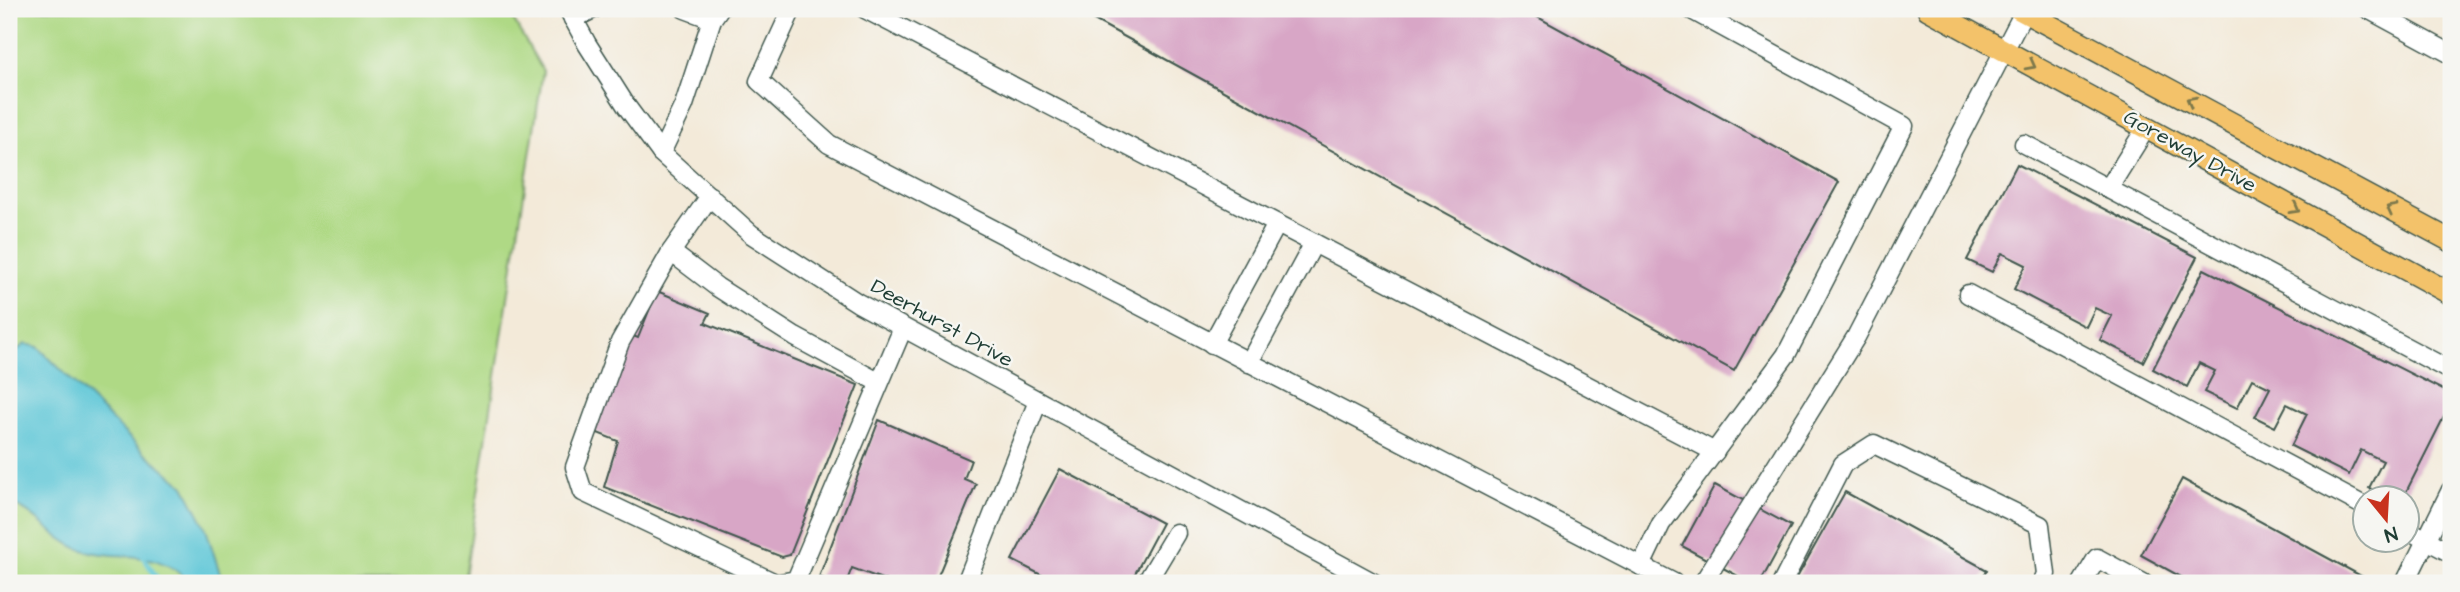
<svg xmlns="http://www.w3.org/2000/svg" width="2460" height="592" font-family="'Architects Daughter',sans-serif">
	<style>
		.green { fill: #afd985; stroke: #678b5c; stroke-width: 2 }
		.water { fill: #5cc6d7; stroke: #3e8286; stroke-width: 2 }
		.lines { fill: none; stroke-linecap: round; stroke-linejoin: round }
		.stream { stroke: #5cc6d7; stroke-width: 5 }
		.building { fill: #d8a6c6 }
		.minor-casing { stroke: #3f574d; stroke-width: 21 }
		.major-casing { stroke: #3f574d; stroke-width: 24 }
		.minor { stroke: #fff; stroke-width: 18 }
		.major { stroke: #f3c26a; stroke-width: 21 }
		.oneway { stroke: #7e794c }
		.labels { text-anchor: middle; dominant-baseline: central; stroke-width: 5; stroke-linejoin: round; paint-order: stroke }
		.street-label { font-size: 21px; fill: #1f3d34; stroke: #f6f6f2 }
	</style>
	<rect width="100%" height="100%" fill="#f6f6f2"/>
	<filter id="ink" filterUnits="userSpaceOnUse"><feTurbulence type="fractalNoise" baseFrequency=".0143" numOctaves="2"/><feDisplacementMap in="SourceGraphic" scale="14" xChannelSelector="R" yChannelSelector="G"/><feConvolveMatrix kernelMatrix="1 2 1 2 8 2 1 2 1" color-interpolation-filters="sRGB"/></filter>
	<filter id="wash" filterUnits="userSpaceOnUse"><feTurbulence type="fractalNoise" baseFrequency=".00686" numOctaves="4" result="noise"/><feDisplacementMap in="SourceGraphic" scale="28" xChannelSelector="R" yChannelSelector="G"/><feGaussianBlur stdDeviation="1.57" result="paint"/><feColorMatrix in="noise" values="0 0 0 0 0 0 0 0 0 0 0 0 0 0 0 0 0 1.4 0 .05"/><feComposite in="paint" operator="in"/></filter>
	<g filter="url(#wash)">
		<rect width="100%" height="100%" fill="#f3ead9"/>
		<path class="green" d="M9,9H507L543,71L464,583H9Z"/>
		<path class="water" d="M25,344L38,347L143,451L184,486L205,526L223,583H188C163,546 112,562 77,548C51,537 36,512 9,503V356Z"/>
		<g class="lines">
			<path class="stream" d="M141,553L160,583"/>
		</g>
		<g id="blocks">
			<g class="building">
				<path d="M1074,9H1523L1839,182L1734,371Z"/>
				<path d="M2017,164L2197,257L2143,362L2100,340L2112,316L2095,308L2086,327L2014,289L2026,265L2002,253L1992,272L1967,260Z"/>
				<path d="M2204,269L2451,394V403L2403,498H2389L2369,488L2383,461L2361,450L2349,475L2291,446L2307,414L2287,404L2275,427L2255,417L2270,388L2252,379L2237,408L2204,392L2215,371L2199,363L2187,387L2153,369Z"/>
				<path d="M657,291L710,313L705,323L858,385L790,555L782,557L604,487L618,441L590,430L628,334L638,338Z"/>
				<path d="M879,420L971,460L964,479L976,484L935,583H893L852,568L846,583H835L819,577Z"/>
				<path d="M1060,469L1162,523L1130,583H1057L1012,560Z"/>
				<path d="M2182,479L2374,583H2192L2141,555Z"/>
				<path d="M1715,485L1791,526L1760,583H1751L1682,546Z"/>
				<path d="M1845,492L1987,570L1980,583H1794Z"/>
			</g>
		</g>
	</g>
	<g filter="url(#ink)">
		<use href="#blocks" fill-opacity="0" stroke="#3f574d" stroke-width="2"/>
		<g class="lines">
			<g class="minor-casing">
				<g id="minor">
					<path d="M568,9L587,44L627,107L661,153L751,234L858,303L1374,583"/>
					<path d="M685,9L712,19"/>
					<path d="M792,9L759,81L829,144L1674,583"/>
					<path d="M865,9L1715,452"/>
					<path d="M2368,9L2451,54"/>
					<path d="M573,19L593,9"/>
					<path d="M2024,144L2451,371"/>
					<path d="M661,153L684,105L712,19L719,9"/>
					<path d="M2108,189L2146,128"/>
					<path d="M671,252L710,196"/>
					<path d="M1968,294L2366,507"/>
					<path d="M1212,344L1277,224"/>
					<path d="M1249,363L1314,243"/>
					<path d="M2408,530L2451,553"/>
					<path d="M1641,566L1661,524L1786,355L1904,126L1690,9"/>
					<path d="M775,583L583,492L575,467L620,342L671,252L717,287L795,337L878,382"/>
					<path d="M780,583L796,580L903,328"/>
					<path d="M966,583L1038,401"/>
					<path d="M1146,583L1176,533"/>
					<path d="M1703,583L1856,337L2024,12"/>
					<path d="M1782,583L1843,464L1874,444L2040,525L2046,574L2042,583"/>
					<path d="M2082,583L2097,558L2143,583"/>
					<path d="M2405,583L2451,490"/>
				</g>
			</g>
			<g class="major-casing">
				<g id="major">
					<path d="M1928,9L2451,294"/>
					<path d="M2019,9L2451,241"/>
				</g>
			</g>
			<use href="#minor" class="minor"/>
			<use href="#major" class="major"/>
		</g>
		<defs><path id="oneway-chevron" d="M-2-3.5L2.5 0L-2 3.5" fill="none" stroke-width="1.6" stroke-linecap="round" stroke-linejoin="round" transform="scale(1.75)"/></defs>
		<g class="oneway">
			<use href="#oneway-chevron" transform="translate(2031 65) rotate(28)"/>
			<use href="#oneway-chevron" transform="translate(2191 101) rotate(-152)"/>
			<use href="#oneway-chevron" transform="translate(2295 209) rotate(29)"/>
			<use href="#oneway-chevron" transform="translate(2391 209) rotate(-152)"/>
		</g>
	</g>
	<g class="labels">
		<g class="street-label">
			<text transform="translate(2190 151) rotate(29)">Goreway Drive</text>
			<text transform="translate(942 323) rotate(29)">Deerhurst Drive</text>
		</g>
	</g>
	<rect width="2460" height="592" fill="none" stroke="#f6f6f2" stroke-width="35"/>
	<g transform="translate(2386 519) rotate(162)"><circle r="33" fill="#f6f6f2" stroke="#a0aca6" stroke-width="2"/>
	<path d="M0-5L12 26L0 18L-12 26Z" fill="#c8321e"/>
	<text y="-10" font-size="19" font-weight="bold" text-anchor="middle" fill="#1f3d34">N</text>
	</g>
</svg>
